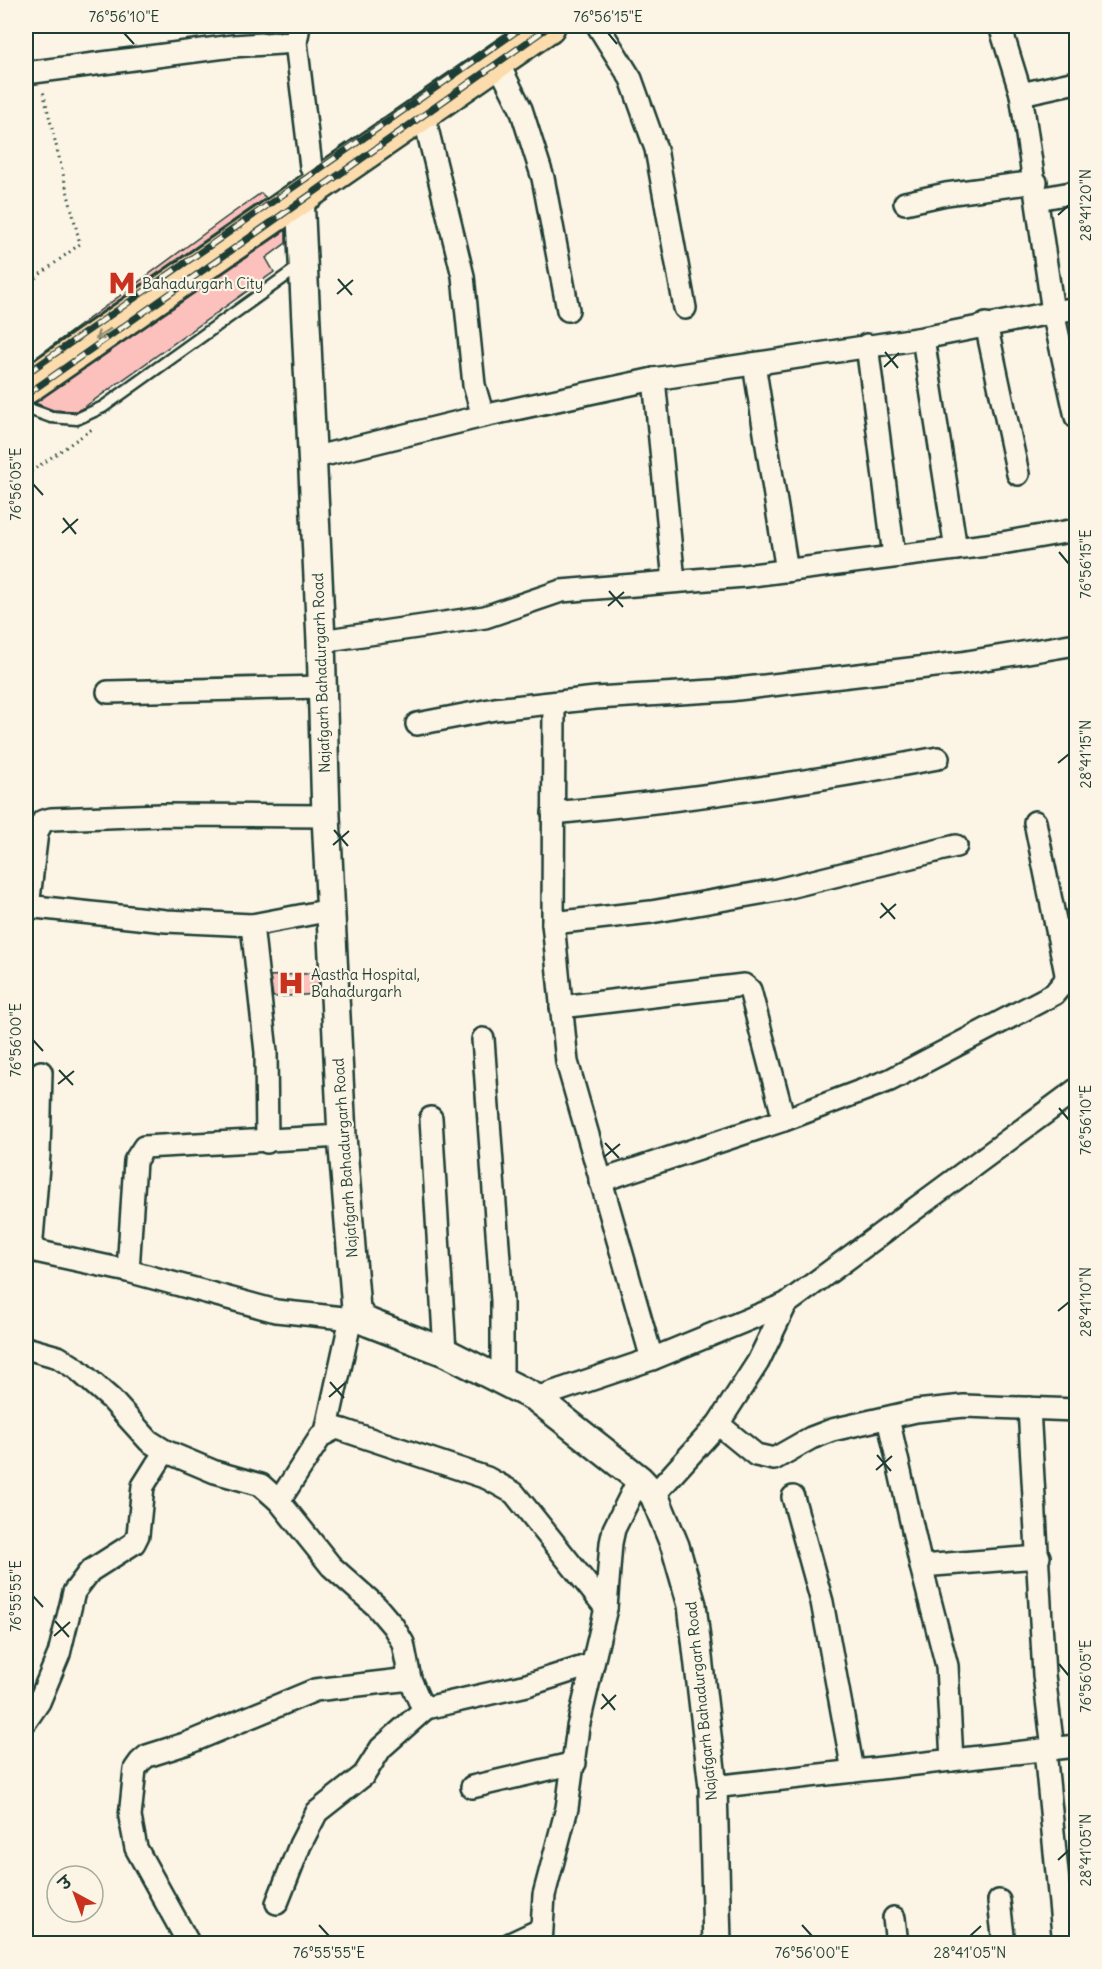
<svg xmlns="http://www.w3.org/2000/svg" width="1102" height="1969" font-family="Delius,'Playpen Sans Deva',sans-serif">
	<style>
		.building { fill: #fcc0bd; stroke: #1f3d34; stroke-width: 1.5 }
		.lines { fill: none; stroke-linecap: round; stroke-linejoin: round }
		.service-casing { stroke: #1f3d34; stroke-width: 15 }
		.minor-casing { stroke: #1f3d34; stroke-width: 26 }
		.tertiary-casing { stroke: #1f3d34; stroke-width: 32 }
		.primary-casing { stroke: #1f3d34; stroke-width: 38 }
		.path { stroke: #1f3d34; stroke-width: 3; stroke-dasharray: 1.5 4.5; stroke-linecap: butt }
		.service { stroke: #fcf5e5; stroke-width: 10 }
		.minor { stroke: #fcf5e5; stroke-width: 21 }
		.tertiary { stroke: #fcf5e5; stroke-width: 27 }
		.primary { stroke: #fcdcac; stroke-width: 33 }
		.rail-casing { stroke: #1f3d34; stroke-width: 7 }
		.rail { stroke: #fcf5e5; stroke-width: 4.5; stroke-dasharray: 14; stroke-linecap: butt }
		.oneway { stroke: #8e8c70 }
		.ticks { fill: none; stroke: #1f3d34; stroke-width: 2 }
		.labels { text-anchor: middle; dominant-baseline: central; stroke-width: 4.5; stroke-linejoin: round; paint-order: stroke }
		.poi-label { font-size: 15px; fill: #1f3d34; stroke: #fcf5e5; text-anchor: start }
		.street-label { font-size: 15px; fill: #1f3d34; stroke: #fcf5e5 }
		.neatline { fill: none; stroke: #1f3d34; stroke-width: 2 }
		.ticks-label { font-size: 15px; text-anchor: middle; fill: #1f3d34 }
	</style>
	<rect width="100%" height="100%" fill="#fcf5e5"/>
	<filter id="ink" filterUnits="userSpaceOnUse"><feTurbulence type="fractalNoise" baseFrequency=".0167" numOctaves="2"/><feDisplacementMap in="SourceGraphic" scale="12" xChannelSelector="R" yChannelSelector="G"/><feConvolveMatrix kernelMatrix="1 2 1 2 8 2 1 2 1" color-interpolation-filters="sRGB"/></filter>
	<g filter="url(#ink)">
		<g class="building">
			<path d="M261,193L266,198L34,359L224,219Z"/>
			<path d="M286,230V243L266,258L274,272L83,408L76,411L53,410L35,403Z"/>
			<path d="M318,973L319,994L273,997L270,976Z"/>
		</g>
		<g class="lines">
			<g class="service-casing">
				<path id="service" d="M26,408L51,417L77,419L103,407L300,266"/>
			</g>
			<g class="minor-casing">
				<g id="minor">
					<path d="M299,26L296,42L311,167"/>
					<path d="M598,26L631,79L656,149L685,308"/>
					<path d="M1000,26L1021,94L1053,312L1076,417"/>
					<path d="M497,61L521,109L543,178L568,310"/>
					<path d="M26,73L233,46L296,42"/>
					<path d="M1021,94L1076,82"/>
					<path d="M423,112L463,276L474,385L483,416L654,379L923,338L1076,308"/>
					<path d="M1038,199L1076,192"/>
					<path d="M905,203L946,194L1036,182"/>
					<path d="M986,324L1018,474"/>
					<path d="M923,338L956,549"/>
					<path d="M867,345L894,556"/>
					<path d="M754,364L787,571"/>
					<path d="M654,379L674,581"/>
					<path d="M312,458L483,416"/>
					<path d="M321,641L485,617L561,591L744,576L1002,543L1076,530"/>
					<path d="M108,692L322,687"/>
					<path d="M554,703L553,923L567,1062L652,1359"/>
					<path d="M417,724L495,709L596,698L729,690L961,663L1076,644"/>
					<path d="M553,813C682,801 811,782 938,758"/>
					<path d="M26,906L166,921L252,925L331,910"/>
					<path d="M28,907L37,832L43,821L51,819L161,815L326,816"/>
					<path d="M553,923L651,912L777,890L956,846"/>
					<path d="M252,925L266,1052L267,1142"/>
					<path d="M561,1007L744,985L750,990L784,1120"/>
					<path d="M483,1039L502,1301V1378"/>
					<path d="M431,1118L445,1352"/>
					<path d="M600,1181L784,1120L890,1080L1054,994L1065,981L1066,974L1035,822"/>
					<path d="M26,1249L128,1271L276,1311L363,1320"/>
					<path d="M31,1251L39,1154L41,1072"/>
					<path d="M128,1271L135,1161L144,1147L342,1136"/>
					<path d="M26,1348L58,1357L77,1369L111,1399L149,1441L165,1451L215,1472L261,1485L279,1501L331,1566L376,1606L393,1626L403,1643L410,1679L419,1700L426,1708L527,1685L593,1664"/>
					<path d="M536,1398L652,1359L786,1304L1076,1090"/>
					<path d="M1029,1408L1044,1675L1053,1749"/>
					<path d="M888,1418L921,1566L947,1666L952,1760"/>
					<path d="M718,1424L756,1455L774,1459L811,1438L832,1430L916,1411L964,1406L1076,1410"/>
					<path d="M326,1432L351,1318"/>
					<path d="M654,1495L718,1424L758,1362L786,1304"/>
					<path d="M793,1497L822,1602L853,1771"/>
					<path d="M279,1501L321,1436L336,1428L343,1430L487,1478L514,1493L606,1608"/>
					<path d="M921,1566L1039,1557"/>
					<path d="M26,1721L39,1702L59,1654L74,1592L90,1571L134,1543L138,1535L143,1486L165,1451"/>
					<path d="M1045,1750L1064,1944"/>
					<path d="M472,1787L575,1763"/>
					<path d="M713,1787L1076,1746"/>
					<path d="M999,1901L1004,1944"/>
					<path d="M277,1903L300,1845L317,1812L364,1775L381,1748L426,1708"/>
					<path d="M894,1918L897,1944"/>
					<path d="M189,1944L136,1848L130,1817L135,1769L140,1762L147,1756L188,1743L315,1690L410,1679"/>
					<path d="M510,1944L540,1930"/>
					<path d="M541,1944L544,1895L567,1808L578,1727L606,1608L611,1543L614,1529L639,1479"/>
				</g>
			</g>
			<g class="tertiary-casing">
				<path id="tertiary" d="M300,196L321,641L326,816L342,1136L356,1309L363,1320L370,1323L445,1352L536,1398L639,1479L654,1495L675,1546L692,1605L713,1787L717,1944"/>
			</g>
			<g class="primary-casing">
				<path id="primary" d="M26,387L548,26"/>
			</g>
			<g class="path">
				<path d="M26,285L80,244L43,91"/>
				<path d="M26,475L92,429"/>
			</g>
			<use href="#service" class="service"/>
			<use href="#minor" class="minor"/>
			<use href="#tertiary" class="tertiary"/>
			<use href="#primary" class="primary"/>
			<g class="rail-casing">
				<g id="rail">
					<path d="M26,374L524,26"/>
					<path d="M26,395L550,26"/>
				</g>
			</g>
			<use href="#rail" class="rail"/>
		</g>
		<defs><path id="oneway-shaft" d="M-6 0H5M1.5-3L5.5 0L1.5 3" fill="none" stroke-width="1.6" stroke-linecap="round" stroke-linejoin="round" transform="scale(1.5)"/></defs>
		<use class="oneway" href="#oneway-shaft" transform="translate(103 334) rotate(145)"/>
	</g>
	<path class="ticks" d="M124,33L134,44M608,33L617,44M1058,215L1069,205M338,279L352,295M337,294L353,280M885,352L898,368M884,367L899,353M33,484L43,495M63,518L76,534M62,533L78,519M1059,552L1069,564M609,591L623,607M608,606L624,592M1058,763L1069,754M334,830L348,846M333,845L349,831M881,903L895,919M880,918L896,904M33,1040L43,1051M59,1070L73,1085M58,1084L74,1071M1059,1108L1069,1120M605,1143L619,1158M604,1157L620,1144M1058,1311L1069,1302M330,1382L344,1398M329,1397L345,1383M877,1455L891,1471M876,1470L892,1456M33,1596L43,1607M55,1621L69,1637M54,1636L70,1622M1059,1664L1069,1676M602,1694L615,1710M601,1709L616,1695M1058,1860L1069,1850M319,1925L329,1936M802,1925L812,1936M970,1936L981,1926"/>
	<defs>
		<g id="metro-bare" transform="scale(2.07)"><path d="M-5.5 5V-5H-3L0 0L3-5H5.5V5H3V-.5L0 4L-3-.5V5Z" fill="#c8321e" stroke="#fcf5e5" stroke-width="2.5" paint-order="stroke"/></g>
		<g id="hospital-bare" transform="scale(2.07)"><path d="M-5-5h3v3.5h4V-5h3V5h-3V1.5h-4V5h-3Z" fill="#c8321e" stroke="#fcf5e5" stroke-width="2.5" paint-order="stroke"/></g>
	</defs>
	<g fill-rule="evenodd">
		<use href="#metro-bare" x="122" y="283"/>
		<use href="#hospital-bare" x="291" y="983"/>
	</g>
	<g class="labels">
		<g class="poi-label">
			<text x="142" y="283">Bahadurgarh City</text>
			<text x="311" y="974">Aastha Hospital,<tspan x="311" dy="17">Bahadurgarh</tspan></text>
		</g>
		<g class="street-label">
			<text transform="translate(321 673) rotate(-92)">Najafgarh Bahadurgarh Road</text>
			<text transform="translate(345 1158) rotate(-94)">Najafgarh Bahadurgarh Road</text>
			<text transform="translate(701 1701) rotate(-96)">Najafgarh Bahadurgarh Road</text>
		</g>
	</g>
	<rect width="1102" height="1969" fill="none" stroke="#fcf5e5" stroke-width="66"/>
	<g transform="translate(75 1894) rotate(319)"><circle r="28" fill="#fcf5e5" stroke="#a4ab9e" stroke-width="1.5"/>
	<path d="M0-4.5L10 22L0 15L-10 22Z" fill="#c8321e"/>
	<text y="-9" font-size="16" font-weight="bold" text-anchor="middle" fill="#1f3d34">उ</text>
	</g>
	<rect x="33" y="33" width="1036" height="1903" class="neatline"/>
	<g class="ticks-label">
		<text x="124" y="22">76°56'10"E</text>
		<text x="608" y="22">76°56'15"E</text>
		<text transform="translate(1086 205) rotate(-90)" y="5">28°41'20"N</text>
		<text transform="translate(16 484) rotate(-90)" y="5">76°56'05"E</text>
		<text transform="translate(1086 564) rotate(-90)" y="5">76°56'15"E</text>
		<text transform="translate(1086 754) rotate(-90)" y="5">28°41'15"N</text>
		<text transform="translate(16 1040) rotate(-90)" y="5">76°56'00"E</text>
		<text transform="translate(1086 1120) rotate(-90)" y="5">76°56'10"E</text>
		<text transform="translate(1086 1302) rotate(-90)" y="5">28°41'10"N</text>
		<text transform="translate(16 1596) rotate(-90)" y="5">76°55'55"E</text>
		<text transform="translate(1086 1676) rotate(-90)" y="5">76°56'05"E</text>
		<text transform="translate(1086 1850) rotate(-90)" y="5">28°41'05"N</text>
		<text x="329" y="1958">76°55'55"E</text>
		<text x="812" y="1958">76°56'00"E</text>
		<text x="970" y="1958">28°41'05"N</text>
	</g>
</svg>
